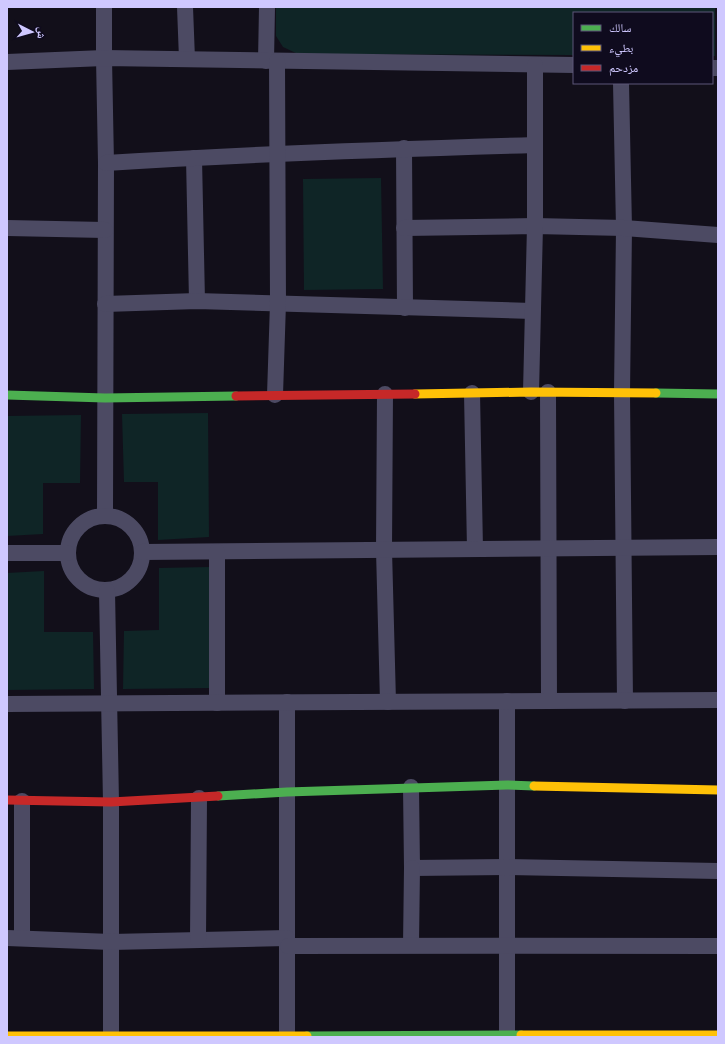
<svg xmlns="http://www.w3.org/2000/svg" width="725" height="1044" font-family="'Space Grotesk','Noto Naskh Arabic',sans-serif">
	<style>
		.green { fill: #0f2526 }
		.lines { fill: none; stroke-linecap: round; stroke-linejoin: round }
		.street { stroke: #4c4a63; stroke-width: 16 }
		.fast { stroke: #4caf50; stroke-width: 9 }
		.slow { stroke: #ffc107; stroke-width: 9 }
		.jam { stroke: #c62828; stroke-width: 9 }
	</style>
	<rect width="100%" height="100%" fill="#120f1a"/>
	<g class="green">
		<path d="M276,7H715V56H712V13H574V55L298,54L283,47L276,36Z"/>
		<path d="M381,178L383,289L304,290L303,179Z"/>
		<path d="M208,413L209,537L158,540V482H124L122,414Z"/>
		<path d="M81,415L80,483H43V534L7,536V416Z"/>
		<path d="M209,567L211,688L123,689L124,631L159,630V568Z"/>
		<path d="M44,571V632H93L94,689L7,690V573Z"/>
	</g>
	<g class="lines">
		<g class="street">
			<path d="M104,7V58L106,163L105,516"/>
			<path d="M185,7L187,59"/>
			<path d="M266,61L267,7"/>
			<path d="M7,62L104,58L574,65"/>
			<path d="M712,68H718"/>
			<path d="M621,83L624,228L622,393L625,701"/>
			<path d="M404,148L405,308"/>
			<path d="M194,158L197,301"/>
			<path d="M106,163C249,154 392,149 535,145"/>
			<path d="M7,228L105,230"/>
			<path d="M404,228L535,226L624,228L718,235"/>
			<path d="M105,304L197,301L532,311"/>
			<path d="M531,392L535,226V65"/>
			<path d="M548,392L549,701"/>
			<path d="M472,393L475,549"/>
			<path d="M385,394L384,550L388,702"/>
			<path d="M275,395L278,303L277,61"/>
			<circle cx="105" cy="553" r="37"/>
			<path d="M142,552L718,547"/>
			<path d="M217,552V703"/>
			<path d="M7,553H67"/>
			<path d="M107,591L111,802V1037"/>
			<path d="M507,701V1037"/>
			<path d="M287,702V1037"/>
			<path d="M7,704L718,700"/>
			<path d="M411,787L412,868L507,867L718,871"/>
			<path d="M22,801V938"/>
			<path d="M7,938L111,942L287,938"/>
			<path d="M198,940L199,798"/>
			<path d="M411,945L412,868"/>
			<path d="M288,946C431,945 575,946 718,946"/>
		</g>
		<g class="fast">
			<path d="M656,393L718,394"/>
			<path d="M7,395L105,398L236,396"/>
			<path d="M218,796L287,792L507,785L534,786"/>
			<path d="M307,1036L521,1035"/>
		</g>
		<g class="slow">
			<path d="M415,394L531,392L656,393"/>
			<path d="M534,786L718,790"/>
			<path d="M521,1035H718"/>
			<path d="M7,1036H307"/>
		</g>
		<g class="jam">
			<path d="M236,396L415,394"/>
			<path d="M7,800L111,802L218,796"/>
		</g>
	</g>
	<rect width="725" height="1044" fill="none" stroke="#cfc8ff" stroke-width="16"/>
	<rect x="573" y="12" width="140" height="72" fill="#0f0b1e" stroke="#5c5778"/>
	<rect x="581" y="25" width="20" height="6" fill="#4caf50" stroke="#5c5778"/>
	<text x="609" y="32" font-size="12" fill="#cfc8ff">سالك</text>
	<rect x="581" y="45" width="20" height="6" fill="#ffc107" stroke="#5c5778"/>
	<text x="609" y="52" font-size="12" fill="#cfc8ff">بطيء</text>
	<rect x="581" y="65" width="20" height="6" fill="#c62828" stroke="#5c5778"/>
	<text x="609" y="72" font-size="12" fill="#cfc8ff">مزدحم</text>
	<g transform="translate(32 32) rotate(96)" stroke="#0f0b1e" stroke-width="3" paint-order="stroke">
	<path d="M0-3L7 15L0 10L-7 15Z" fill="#cfc8ff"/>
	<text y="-6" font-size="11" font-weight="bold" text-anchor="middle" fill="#cfc8ff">ش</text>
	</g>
</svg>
